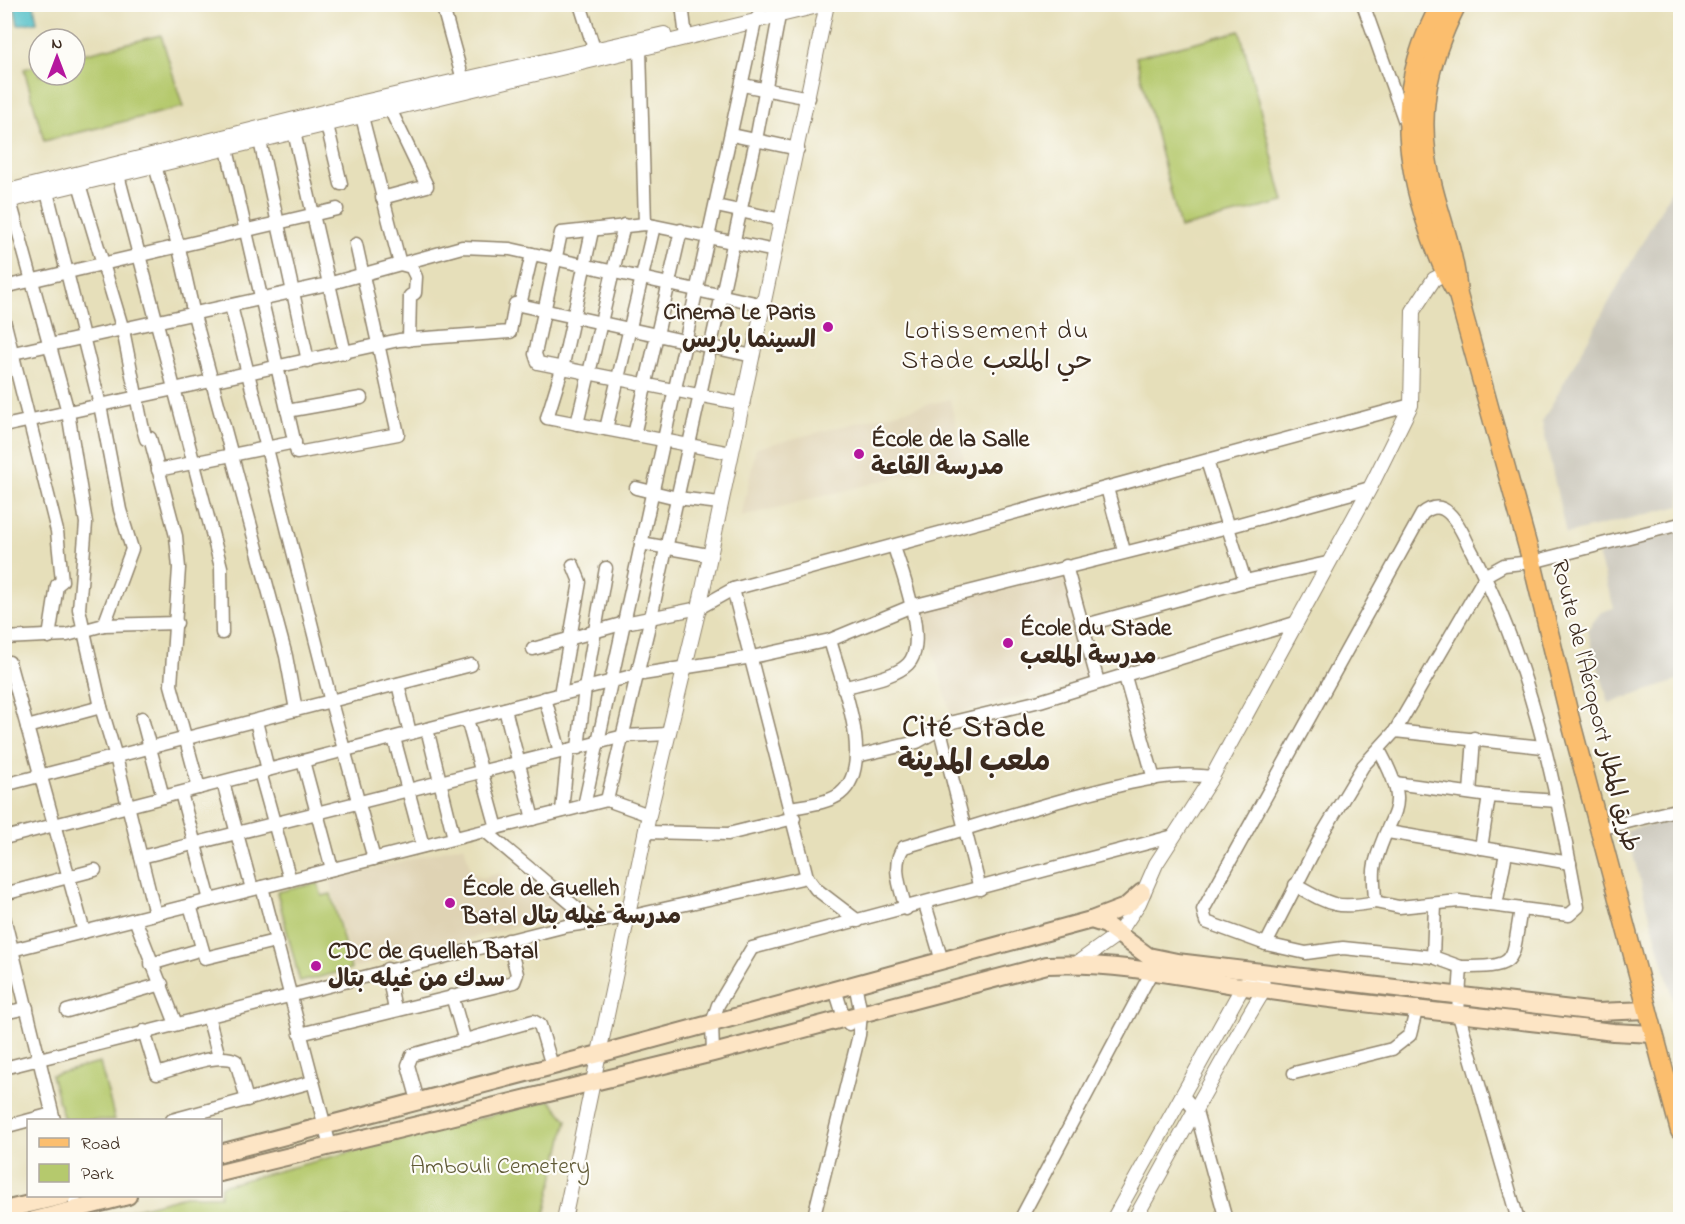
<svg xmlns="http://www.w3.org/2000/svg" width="1685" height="1224" font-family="'Indie Flower','Playpen Sans Arabic',sans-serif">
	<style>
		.built { fill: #dfd3b4 }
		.industrial { fill: #c8c4b8 }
		.green { fill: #b5c96d; stroke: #787a46; stroke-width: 1.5 }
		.water { fill: #52c0c8; stroke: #467573; stroke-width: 1.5 }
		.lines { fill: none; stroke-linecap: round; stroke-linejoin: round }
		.minor-casing { stroke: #90846c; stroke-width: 15 }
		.tertiary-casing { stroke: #90846c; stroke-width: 16 }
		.secondary-casing { stroke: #90846c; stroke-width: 20 }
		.primary-casing { stroke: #90846c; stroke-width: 21 }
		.minor { stroke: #fff; stroke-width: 12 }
		.tertiary { stroke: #fff; stroke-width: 14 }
		.secondary { stroke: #fde5c5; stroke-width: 16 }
		.primary { stroke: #fbbe6e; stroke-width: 18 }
		.poi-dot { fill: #b5179e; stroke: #fdfcf7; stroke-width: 2 }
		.labels { text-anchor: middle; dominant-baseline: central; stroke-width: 4.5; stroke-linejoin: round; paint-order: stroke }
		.poi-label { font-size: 24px; font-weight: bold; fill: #3b2a1e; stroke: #fdfcf7; text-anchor: start }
		.street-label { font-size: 24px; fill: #3b2a1e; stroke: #fdfcf7 }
		.park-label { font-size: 24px; fill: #605a36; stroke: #fdfcf7 }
		.neighbourhood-label { font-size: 26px; letter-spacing: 1.5px; fill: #3b2a1e; stroke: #fdfcf7 }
		.district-label { font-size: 30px; font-weight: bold; letter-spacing: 1.5px; fill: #3b2a1e; stroke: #fdfcf7 }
	</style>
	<rect width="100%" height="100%" fill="#fdfcf7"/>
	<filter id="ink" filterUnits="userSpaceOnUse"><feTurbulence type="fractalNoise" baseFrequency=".0167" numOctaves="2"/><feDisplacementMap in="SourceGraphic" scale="12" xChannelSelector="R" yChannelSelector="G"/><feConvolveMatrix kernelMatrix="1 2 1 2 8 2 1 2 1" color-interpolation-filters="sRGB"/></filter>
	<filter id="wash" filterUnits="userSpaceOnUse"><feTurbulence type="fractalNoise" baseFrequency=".008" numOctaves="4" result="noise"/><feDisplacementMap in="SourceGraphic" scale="24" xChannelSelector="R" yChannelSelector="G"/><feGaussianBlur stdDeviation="1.35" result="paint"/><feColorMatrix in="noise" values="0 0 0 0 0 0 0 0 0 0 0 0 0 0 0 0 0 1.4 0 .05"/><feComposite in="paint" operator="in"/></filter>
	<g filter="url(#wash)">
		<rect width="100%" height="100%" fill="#e6dfba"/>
		<g class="built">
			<path d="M950,399L964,460L741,517L756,448Z"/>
			<path d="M1064,571L1095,677L951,715L922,608Z"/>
			<path d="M464,845L471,872L482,878L500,873L506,894L546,885L573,912L353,968L330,880Z"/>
		</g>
		<g class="industrial">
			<path d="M1680,175V506L1566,534L1542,422Z"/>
			<path d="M1680,531V680L1609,703L1587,630L1601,612L1614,608L1598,554Z"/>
			<path d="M1680,818V1024L1626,830Z"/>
		</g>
		<g class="green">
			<path d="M1240,31L1284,202L1180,228L1136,57Z"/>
			<path d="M161,35L183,107L44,141L24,69L39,65V75H75V56Z"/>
			<path d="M318,883L322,896L331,894L351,969L300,982L277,892Z"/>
			<path d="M100,1063L115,1120H64L51,1075Z"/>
			<path d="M550,1100L567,1120L544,1219L93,1220L185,1196H220L221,1186Z"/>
		</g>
		<path class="water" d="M14,5H34L37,22L18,25Z"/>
	</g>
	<g filter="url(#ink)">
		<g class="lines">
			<g class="minor-casing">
				<g id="minor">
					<path d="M442,4L465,87"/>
					<path d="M580,4L597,58"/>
					<path d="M682,4L686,38"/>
					<path d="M1363,4L1405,122"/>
					<path d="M640,49L645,224"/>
					<path d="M743,85L809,98"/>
					<path d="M360,109L400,264L411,267L416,277L415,293L410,296L409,340"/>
					<path d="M327,125L341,184"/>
					<path d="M294,132L345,353"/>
					<path d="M732,135L798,149"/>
					<path d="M260,141L308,361"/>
					<path d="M227,149L297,453L398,434L356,244"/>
					<path d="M155,166L179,248L194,315L286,656L296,710"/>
					<path d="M118,175L221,567L222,633"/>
					<path d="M79,184L123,330L142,425L146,439L150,438L176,536L179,568L171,685L199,788"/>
					<path d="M47,192L100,405L120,510L132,549L104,625"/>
					<path d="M382,198L427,186L390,109"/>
					<path d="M10,201L68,412L86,523L79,609L101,707L116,757L155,914"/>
					<path d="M716,206L782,220"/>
					<path d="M592,231L562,369L547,418L731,453"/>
					<path d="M4,287L337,209"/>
					<path d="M520,305L532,254"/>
					<path d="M231,306L331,702L374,859"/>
					<path d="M4,320L57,531L62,581L57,585L56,592L49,637"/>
					<path d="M4,355L328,284L462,247L510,249L764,305"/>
					<path d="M743,404L538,363L535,354L561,233L645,224L775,251"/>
					<path d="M287,411L361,398"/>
					<path d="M577,424L624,225"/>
					<path d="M4,426L399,340L510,332L515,304L753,356"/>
					<path d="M606,429L654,226"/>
					<path d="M634,435L681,230"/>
					<path d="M1207,461L1245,581"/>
					<path d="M158,470L295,442"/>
					<path d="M636,488L677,498L720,503"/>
					<path d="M1107,488L1124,551"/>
					<path d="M641,543L708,555"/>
					<path d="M1066,566L1098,682"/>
					<path d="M733,589L807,877L816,889L858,921"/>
					<path d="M1082,626L1245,581L1327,563"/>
					<path d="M4,638L67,635L104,625L177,623"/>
					<path d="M533,649L625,623L699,608L733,589L1411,405"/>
					<path d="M4,663L9,662L84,932"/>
					<path d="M1124,673L1154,779"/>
					<path d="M398,684L410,733"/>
					<path d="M843,688C862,682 894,678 908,664C929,643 902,572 894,547"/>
					<path d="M560,694L580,582L573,565"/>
					<path d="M545,698L560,752"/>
					<path d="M505,709L533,819"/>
					<path d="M142,718L163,797"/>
					<path d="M467,719L497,828"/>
					<path d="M256,721L268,770"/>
					<path d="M27,727L101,707"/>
					<path d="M427,729L454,838"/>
					<path d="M940,730L980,889"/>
					<path d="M1395,731L1543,747"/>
					<path d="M394,738L423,846"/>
					<path d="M578,748L585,688L606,568"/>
					<path d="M857,756L917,742L953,722L1040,701L1295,623"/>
					<path d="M303,761L332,869"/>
					<path d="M260,772L290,880"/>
					<path d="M223,782L252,889"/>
					<path d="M1395,783L1489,796L1557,801"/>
					<path d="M4,785L471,665"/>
					<path d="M181,793L210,900"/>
					<path d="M1470,793L1474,738"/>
					<path d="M607,800L651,617L756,140L779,16"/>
					<path d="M584,806L755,22L760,13"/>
					<path d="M791,808C806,805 828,803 840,794C877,765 840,678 830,640"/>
					<path d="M562,811L568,750"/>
					<path d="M1599,829L1680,809"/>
					<path d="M485,831L592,921"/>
					<path d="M646,832L728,834L794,818"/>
					<path d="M1388,832L1570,863"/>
					<path d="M4,838L636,675L752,657L830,640L912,606L1228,527L1370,488"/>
					<path d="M1481,848L1489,796"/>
					<path d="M141,857L624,736L669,734"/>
					<path d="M1295,885C1329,904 1335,910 1375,902"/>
					<path d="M262,887L330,1146"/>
					<path d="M4,894L95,870"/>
					<path d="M925,904L942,961"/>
					<path d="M190,905L205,958L275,941"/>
					<path d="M1435,905L1433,957L1461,967L1458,1012L1518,1220"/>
					<path d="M1496,905L1506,853"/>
					<path d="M906,909C901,890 890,864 904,847C963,830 1021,811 1081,795C1123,784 1169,771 1212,777"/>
					<path d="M4,917L54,1120"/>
					<path d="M135,919L176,1024"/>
					<path d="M1266,944L1206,922L1203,910L1422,514C1428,509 1435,505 1443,509C1454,514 1464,535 1469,546C1529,656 1556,785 1578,907L1569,915L1459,901L1399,907L1375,902C1375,890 1372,875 1375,864C1390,806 1414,813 1379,750"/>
					<path d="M4,952L607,800L649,815"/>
					<path d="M1433,957L1343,948L1306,953L1266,944L1324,831L1363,766L1395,731L1486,575L1504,565L1532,562L1680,524"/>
					<path d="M151,964L202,949"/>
					<path d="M1461,967C1520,967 1511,963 1521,909"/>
					<path d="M387,969L395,1010"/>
					<path d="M835,989L844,1018L849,1024"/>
					<path d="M452,996L465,1041"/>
					<path d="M67,1011L162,984"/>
					<path d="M4,1013L27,1008"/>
					<path d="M208,1016L219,1057"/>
					<path d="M144,1031L157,1074C176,1069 219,1051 236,1061L247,1100"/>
					<path d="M300,1034L514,982L517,974L508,940"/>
					<path d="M713,1053L712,1023L718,1005L752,948L1174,836"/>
					<path d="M4,1068L566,926L628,917L807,877"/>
					<path d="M1294,1073L1392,1049L1410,1035L1417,1007"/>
					<path d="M1182,1095L1196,1111L1226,1220"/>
					<path d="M418,1101L408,1065L412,1055L533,1021L540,1025L552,1066"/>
					<path d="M172,1120L312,1082"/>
					<path d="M4,1127L52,1114"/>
					<path d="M74,1196L76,1208"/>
					<path d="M813,1220L859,1035L861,1014L855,983"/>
					<path d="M1020,1220L1151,973"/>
				</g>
			</g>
			<g class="tertiary-casing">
				<g id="tertiary">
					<path d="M4,192L359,103L664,34"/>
					<path d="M4,202L826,4"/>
					<path d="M1076,964L1118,934L1139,903L1156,864L1212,777L1370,488L1411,405L1413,311L1434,279L1453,270"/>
					<path d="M564,1220L649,815L699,608L827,4"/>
					<path d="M1113,1220L1243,986L1260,971L1264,990C1218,1065 1178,1143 1134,1220"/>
				</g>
			</g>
			<g class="secondary-casing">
				<g id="secondary">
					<path d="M1091,920L1125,907L1142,892"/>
					<path d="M220,1153L599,1054L1091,920L1106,925L1148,956L1177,962L1597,1012L1648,1010"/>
					<path d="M220,1173L713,1053L1047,965C1119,961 1193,979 1264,990C1380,1007 1497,1017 1613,1032L1654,1034"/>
					<path d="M4,1210L63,1196"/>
					<path d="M34,1220L128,1196"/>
				</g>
			</g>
			<g class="primary-casing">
				<g id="primary">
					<path d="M1441,4C1398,79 1401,151 1429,231C1437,253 1444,273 1457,293"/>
					<path d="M1457,4C1426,66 1415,119 1433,187C1442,223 1456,257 1458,295L1532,562L1570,719L1680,1131"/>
				</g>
			</g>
			<use href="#minor" class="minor"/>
			<use href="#tertiary" class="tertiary"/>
			<use href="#secondary" class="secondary"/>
			<use href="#primary" class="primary"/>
		</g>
	</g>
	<g class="poi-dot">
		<circle cx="828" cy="327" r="6"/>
		<circle cx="859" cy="454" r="6"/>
		<circle cx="1008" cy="643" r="6"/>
		<circle cx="450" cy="903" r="6"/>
		<circle cx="316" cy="966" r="6"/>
	</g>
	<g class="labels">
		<g class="poi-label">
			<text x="816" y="313" text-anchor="end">Cinema Le Paris<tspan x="816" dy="28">السينما باريس</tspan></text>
			<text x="871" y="440">École de la Salle<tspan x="871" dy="28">مدرسة القاعة</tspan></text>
			<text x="1020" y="629">École du Stade<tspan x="1020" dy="28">مدرسة الملعب</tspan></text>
			<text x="462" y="889">École de Guelleh<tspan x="462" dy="28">Batal مدرسة غيله بتال</tspan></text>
			<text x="328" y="952">CDC de Guelleh Batal<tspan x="328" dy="28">سدك من غيله بتال</tspan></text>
		</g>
		<g class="street-label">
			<text transform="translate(1594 706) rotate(76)">Route de l'Aéroport طريق المطار</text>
		</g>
		<g class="park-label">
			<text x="500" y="1167">Ambouli Cemetery</text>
		</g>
		<g class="neighbourhood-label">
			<text x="997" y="332">Lotissement du<tspan x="997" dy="30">Stade حي الملعب</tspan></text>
		</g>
		<g class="district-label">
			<text x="974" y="729">Cité Stade<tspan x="974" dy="34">ملعب المدينة</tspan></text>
		</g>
	</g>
	<rect width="1685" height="1224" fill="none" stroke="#fdfcf7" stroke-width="24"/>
	<rect x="27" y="1119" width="195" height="78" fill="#fdfcf7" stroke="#afa8a0" stroke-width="1.5"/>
	<rect x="39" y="1138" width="30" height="9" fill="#fbbe6e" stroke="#afa8a0" stroke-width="1.5"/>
	<text x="81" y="1149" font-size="18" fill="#3b2a1e">Road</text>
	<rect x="39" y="1164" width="30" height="18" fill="#b5c96d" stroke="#afa8a0" stroke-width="1.5"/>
	<text x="81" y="1179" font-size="18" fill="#3b2a1e">Park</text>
	<g transform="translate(57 57)"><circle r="28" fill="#fdfcf7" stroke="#afa8a0" stroke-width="1.5"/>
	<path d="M0-4.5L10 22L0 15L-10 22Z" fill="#b5179e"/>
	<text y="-9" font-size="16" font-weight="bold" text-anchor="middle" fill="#3b2a1e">N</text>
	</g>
</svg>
